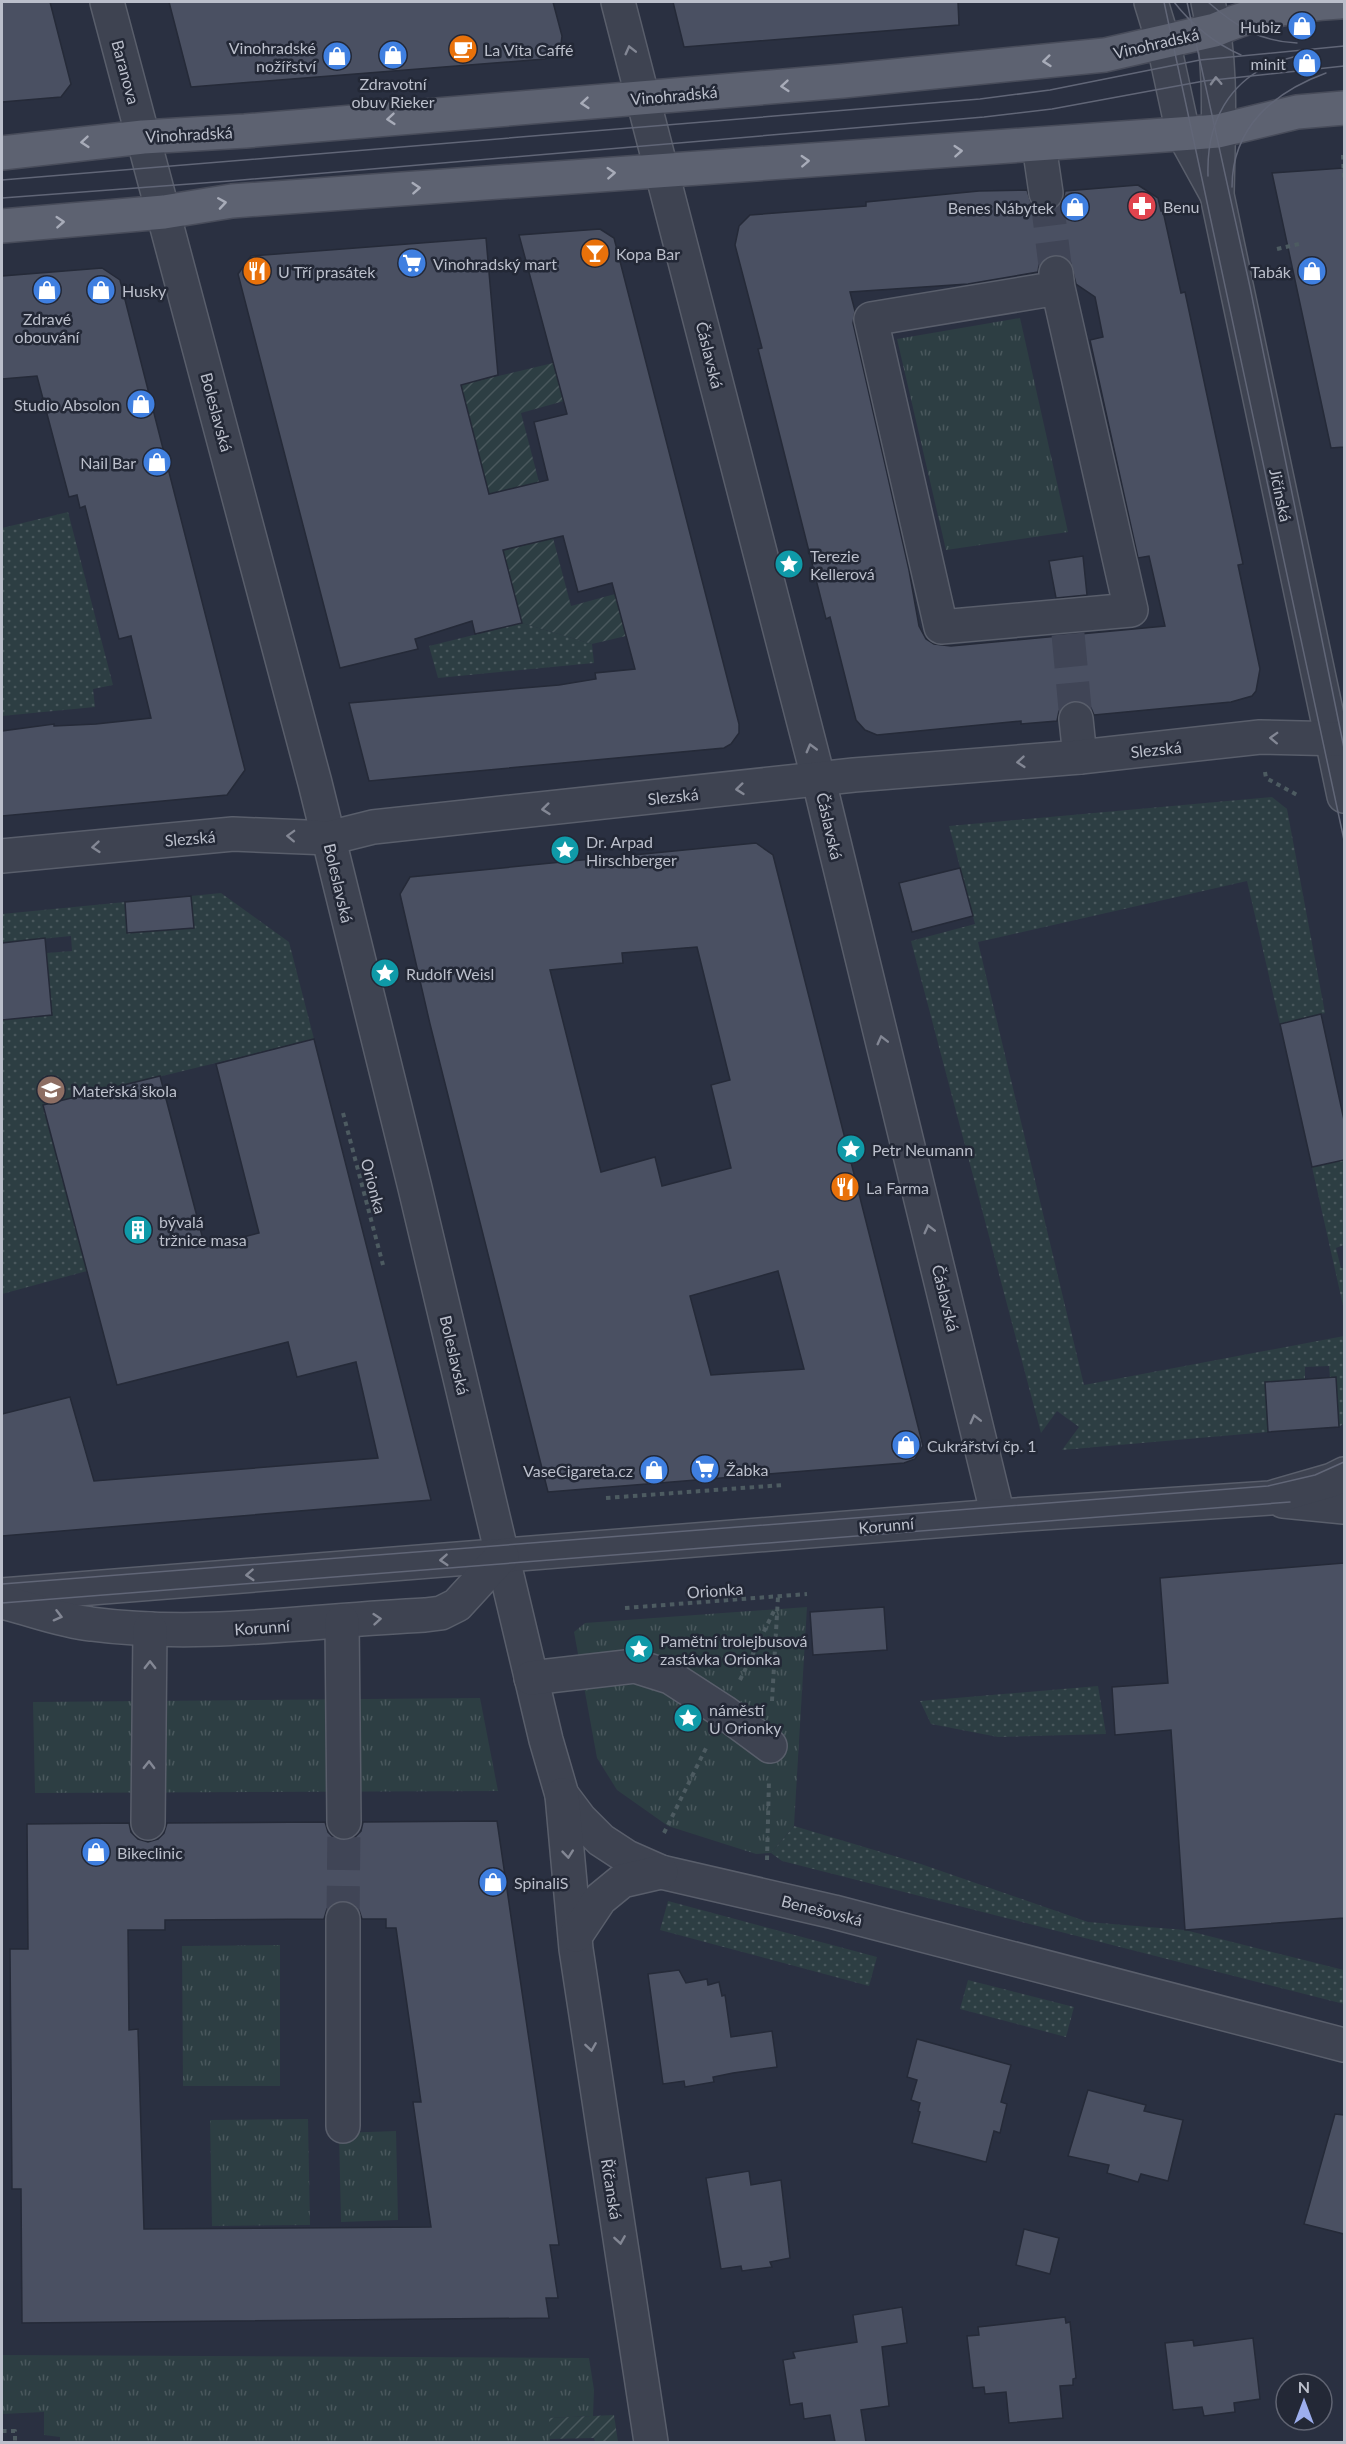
<svg xmlns="http://www.w3.org/2000/svg" width="1346" height="2444" font-family="Lato,sans-serif">
	<style>
		.grass { fill: url(#grass-dots) }
		.park { fill: url(#park-tufts) }
		.garden { fill: url(#garden-furrows) }
		.building { fill: #4a5062; stroke: #252a38; stroke-width: 1.5; fill-rule: evenodd }
		.lines { fill: none; stroke-linecap: round; stroke-linejoin: round }
		.minor-tunnel { stroke: #404556; stroke-width: 33; stroke-dasharray: 33 16; stroke-linecap: butt }
		.minor-casing { stroke: #595e6b; stroke-width: 36 }
		.major-casing { stroke: #484c5a; stroke-width: 36 }
		.path { stroke: #4d5b61; stroke-width: 4; stroke-dasharray: 4.5 4.5; stroke-linecap: butt }
		.minor { stroke: #3e4351; stroke-width: 33 }
		.major { stroke: #5d6271; stroke-width: 33 }
		.tram { stroke: #616677; stroke-width: 1.5 }
		.oneway { stroke: #838794 }
		.oneway2 { stroke: #a8acb9 }
		.labels { text-anchor: middle; dominant-baseline: central; stroke-width: 5; stroke-linejoin: round; paint-order: stroke }
		.poi-label { font-size: 16px; fill: #bbbfcb; stroke: #232836; text-anchor: start }
		.street-label { font-size: 16px; fill: #bbbfcb; stroke: #232836 }
	</style>
	<defs>
		<pattern id="grass-dots" width="8" height="8" patternUnits="userSpaceOnUse" patternTransform="scale(1.5)"><rect width="8" height="8" fill="#2d3e43"/><path d="M2 2h.1M6 6h.1" fill="none" stroke="#4a585d" stroke-width="1.8" stroke-linecap="round"/></pattern>
		<pattern id="park-tufts" width="24" height="20" patternUnits="userSpaceOnUse" patternTransform="scale(1.5)"><rect width="24" height="20" fill="#2d3e43"/><path d="M3 7l-1-3M5 7V3M7 7l1-3M15 17l-1-3M17 17v-4M19 17l1-3" fill="none" stroke="#4a585d"/></pattern>
		<pattern id="garden-furrows" width="10" height="10" patternUnits="userSpaceOnUse" patternTransform="scale(1.5)"><rect width="10" height="10" fill="#2d3e43"/><path d="M-1 1l2-2M0 10L10 0M9 11l2-2" fill="none" stroke="#4a585d"/></pattern>
	</defs>
	<rect width="100%" height="100%" fill="#2a3041"/>
	<g class="grass">
		<path d="M68,512L113,685L93,689L95,707L2,716V528Z"/>
		<path d="M522,623L592,644L594,663L438,678L429,646Z"/>
		<path d="M1272,797L1287,809L1325,1013L1280,1024L1247,881L978,942L1084,1385L1344,1336V1423L1339,1427L1336,1377L1330,1378L1329,1366L1305,1367V1379L1265,1382L1268,1432L1062,1450L1079,1427L1057,1411L1041,1433L911,941L975,924L949,826Z"/>
		<path d="M221,893L289,942L314,1039L43,1105L87,1271L2,1294V1020L52,1015L46,953L72,951L71,936L2,943V914L125,902L128,933L193,928L191,896Z"/>
		<path d="M1344,1160V1245L1336,1248L1341,1268H1344V1310L1312,1167Z"/>
		<path d="M1098,1686L1106,1734L998,1737L931,1724L920,1701Z"/>
		<path d="M794,1826L921,1864L1088,1922L1185,1930L1344,1970V2004L782,1861L771,1853Z"/>
		<path d="M668,1901L877,1957L869,1986L660,1930Z"/>
		<path d="M968,1980L1074,2007L1066,2037L960,2009Z"/>
	</g>
	<g class="park">
		<path d="M1020,318L1068,532L946,550L897,339Z"/>
		<path d="M807,1607L794,1826L771,1853L756,1854L668,1826L617,1790L597,1758L574,1632L585,1623Z"/>
		<path d="M480,1698L498,1791L35,1793L33,1702Z"/>
		<path d="M280,1945V2086H183L182,1946Z"/>
		<path d="M308,2119L310,2225L212,2226L210,2120Z"/>
		<path d="M396,2131L398,2220L341,2222L339,2133Z"/>
		<path d="M2,2355L589,2358L594,2390L593,2416L550,2418V2442H60V2437L44,2435V2412L2,2414Z"/>
	</g>
	<g class="garden">
		<path d="M553,363L564,401L521,413L539,482L488,494L460,385Z"/>
		<path d="M553,538L571,606L615,594L626,636L592,644L522,623L503,551Z"/>
		<path d="M614,2415L618,2442H595L594,2438L550,2439L549,2418Z"/>
	</g>
	<g class="building">
		<path d="M2,2H50L71,84L61,97L2,102Z"/>
		<path d="M169,2H553L562,36L560,52L545,59L191,87Z"/>
		<path d="M673,2H958L959,25L684,47Z"/>
		<path d="M1344,168V447L1331,448L1272,173Z"/>
		<path d="M1138,185L1158,198L1161,211H1163L1181,293L1185,292L1243,564L1238,565L1260,669L1256,691L1252,696L1231,702L1094,715L1091,708L1084,702L1073,700L1065,704L1059,711L1057,721L1021,724V721L877,735L865,730L856,720L830,617L826,619L758,349L762,348L735,245L739,226L750,215L866,206V202L979,191L1027,190L1032,205L1040,211L1048,212L1058,207L1063,200L1065,191ZM1054,254L1063,256L1070,261L1076,284L1095,297L1103,337L1090,340L1138,558L1149,556L1165,626L951,646L934,644L926,639L919,626L909,570L853,323L855,311L850,292L968,284L1038,272L1039,265L1044,259Z"/>
		<path d="M600,229L614,238L739,724V733L731,744L724,748L369,781L349,703L559,685L596,679L595,673L635,669L612,583L578,592L563,536L503,550L522,623L475,634L472,621L415,639L418,649L340,668L238,274L251,256L486,238L498,375L461,385L489,494L548,480L534,422L567,414L519,235Z"/>
		<path d="M102,268L120,280L245,770L227,795L2,816V731L54,724V726L96,724L151,718L131,636L119,639L85,506L80,508L77,495L69,497L37,376L2,379V276Z"/>
		<path d="M1083,556L1087,595L1056,598L1049,561Z"/>
		<path d="M756,843L773,855L923,1446L915,1459L904,1463L548,1492L430,1024L400,894L410,877ZM697,947L730,1080L711,1085L731,1168L662,1186L655,1157L601,1172L550,970L623,963L622,953ZM778,1271L804,1369L711,1375L690,1296Z"/>
		<path d="M960,868L973,916L912,932L899,883Z"/>
		<path d="M191,896L194,928L127,933L125,902Z"/>
		<path d="M45,938L52,1015L2,1020V943Z"/>
		<path d="M1321,1014L1344,1120V1160L1312,1167L1280,1024Z"/>
		<path d="M314,1039L431,1500L2,1536V1414L70,1397L94,1481L378,1458L356,1362L297,1377L288,1342L117,1385L43,1105L160,1076L205,1247L259,1233L216,1064Z"/>
		<path d="M1336,1377L1339,1427L1268,1432L1265,1382Z"/>
		<path d="M1344,1563V1918L1185,1930L1171,1730L1115,1735L1112,1687L1168,1683L1160,1578Z"/>
		<path d="M884,1607L887,1650L813,1655L810,1612Z"/>
		<path d="M497,1821L559,2245H550L558,2298H546L549,2318L22,2323L21,2189H12L10,1949H28L27,1824L129,1823L131,1832L138,1839L148,1842L158,1839L164,1833L167,1823L325,1822L328,1832L335,1839L344,1841L354,1838L361,1831L363,1822ZM342,1900L353,1903L359,1910L362,1919H386V1928H396L421,2102H413L431,2227L144,2229L138,2029L129,2030L128,1930H165V1920L324,1919L327,1909L334,1903Z"/>
		<path d="M679,1970L686,1983L707,1979L708,1985L719,1982L722,1996L725,1995L731,2037L772,2031L777,2067L733,2073L713,2077L714,2082L685,2087L684,2081L663,2084L648,1974Z"/>
		<path d="M917,2039L1011,2065L1001,2102L1007,2104L1000,2133L994,2131L986,2162L912,2143L920,2112L918,2111L920,2103L911,2100L917,2080L907,2077Z"/>
		<path d="M1088,2090L1146,2105L1144,2111L1183,2120L1168,2181L1141,2174L1138,2182L1107,2173L1109,2165L1068,2156Z"/>
		<path d="M1335,2114L1344,2115V2234L1304,2224Z"/>
		<path d="M749,2171L751,2185L781,2180L790,2258L770,2262L772,2267L742,2271L741,2266L721,2269L706,2178Z"/>
		<path d="M1024,2229L1059,2238L1050,2274L1016,2265Z"/>
		<path d="M902,2307L907,2343L882,2347L889,2406L861,2410L866,2442H835L830,2415L804,2419L802,2403L790,2405L783,2360L795,2358L793,2352L857,2342L853,2315Z"/>
		<path d="M1065,2317L1066,2323L1070,2322L1076,2378L1073,2379V2385L1060,2386L1063,2418L1009,2423L1006,2392L985,2394L984,2387L973,2388L967,2336L979,2335L978,2327Z"/>
		<path d="M1253,2338L1260,2399L1234,2403L1235,2412L1204,2416L1202,2407L1173,2410L1165,2343L1193,2340L1194,2346Z"/>
	</g>
	<g class="lines">
		<g class="minor-tunnel">
			<path d="M1046,193L1056,273"/>
			<path d="M1068,634L1076,719"/>
			<path d="M343,1919L344,1822"/>
		</g>
		<g class="minor-casing">
			<g id="minor">
				<path d="M107,2L315,783L415,1188L546,1740L562,1795L580,1819L601,1840L627,1857L661,1872L834,1912L1344,2045"/>
				<path d="M618,2L819,781L998,1516"/>
				<path d="M1151,2L1163,41L1183,133L1216,193"/>
				<path d="M1208,2C1223,64 1218,131 1217,195L1344,796"/>
				<path d="M1039,145L1046,193"/>
				<path d="M1056,273L1058,288L871,319L941,627L1131,610L1058,288"/>
				<path d="M1076,719L1080,757"/>
				<path d="M2,856L233,834L329,838L373,827L854,775L1080,757L1260,737L1344,739"/>
				<path d="M1283,1501L1344,1507"/>
				<path d="M2,1595L998,1516L1270,1498L1332,1480L1344,1474"/>
				<path d="M6,1603C34,1610 62,1621 91,1624C203,1639 313,1620 425,1615L441,1613L457,1605L502,1556"/>
				<path d="M342,1621L344,1822"/>
				<path d="M531,1678L635,1666L670,1677L724,1712L770,1746"/>
				<path d="M562,1795L576,1949L651,2442"/>
				<path d="M148,1823L150,1629"/>
				<path d="M343,1919V2126"/>
				<path d="M576,1935L600,1899L622,1881L661,1872"/>
			</g>
		</g>
		<g class="major-casing">
			<g id="major">
				<path d="M2,153L143,137L245,131L843,81L1105,55L1215,30C1253,13 1298,4 1340,2"/>
				<path d="M2,226L164,212L232,201L1193,133L1218,131L1297,112L1344,108"/>
			</g>
		</g>
		<g class="path">
			<path d="M1343,155L1344,178"/>
			<path d="M1277,249L1299,244"/>
			<path d="M1265,772L1266,778L1299,796"/>
			<path d="M343,1113L383,1265"/>
			<path d="M606,1498L783,1485"/>
			<path d="M625,1608L807,1594"/>
			<path d="M740,1680L775,1609"/>
			<path d="M772,1701L778,1597"/>
			<path d="M664,1833L707,1746"/>
			<path d="M767,1860L769,1780"/>
			<path d="M2,2431H15V2442"/>
		</g>
		<use href="#minor" class="minor"/>
		<use href="#major" class="major"/>
		<g class="tram">
			<path d="M1164,2L1344,840"/>
			<path d="M1174,2C1192,25 1214,43 1241,55"/>
			<path d="M1187,2L1250,287L1344,748"/>
			<path d="M1208,2C1234,25 1260,42 1297,43"/>
			<path d="M1208,176C1206,115 1235,70 1297,56"/>
			<path d="M2,180L980,99L1050,90L1200,60L1344,46"/>
			<path d="M1232,187C1232,127 1274,92 1326,73"/>
			<path d="M2,198L230,181L984,117L1052,109L1204,81L1344,66"/>
			<path d="M2,1584L1268,1486L1315,1475L1344,1462"/>
			<path d="M2,1603L1290,1502"/>
		</g>
	</g>
	<defs><path id="oneway-chevron" d="M-2-3.5L2.5 0L-2 3.5" fill="none" stroke-width="1.6" stroke-linecap="round" stroke-linejoin="round" transform="scale(1.5)"/></defs>
	<g class="oneway">
		<use href="#oneway-chevron" transform="translate(630 50) rotate(-104)"/>
		<use href="#oneway-chevron" transform="translate(1216 81) rotate(-92)"/>
		<use href="#oneway-chevron" transform="translate(1274 738) rotate(-178)"/>
		<use href="#oneway-chevron" transform="translate(811 748) rotate(-105)"/>
		<use href="#oneway-chevron" transform="translate(1021 762) rotate(175)"/>
		<use href="#oneway-chevron" transform="translate(740 789) rotate(174)"/>
		<use href="#oneway-chevron" transform="translate(546 809) rotate(174)"/>
		<use href="#oneway-chevron" transform="translate(291 836) rotate(-178)"/>
		<use href="#oneway-chevron" transform="translate(96 847) rotate(175)"/>
		<use href="#oneway-chevron" transform="translate(882 1040) rotate(-104)"/>
		<use href="#oneway-chevron" transform="translate(929 1229) rotate(-104)"/>
		<use href="#oneway-chevron" transform="translate(975 1419) rotate(-104)"/>
		<use href="#oneway-chevron" transform="translate(444 1560) rotate(176)"/>
		<use href="#oneway-chevron" transform="translate(250 1575) rotate(176)"/>
		<use href="#oneway-chevron" transform="translate(58 1616) rotate(15)"/>
		<use href="#oneway-chevron" transform="translate(377 1619) rotate(-5)"/>
		<use href="#oneway-chevron" transform="translate(150 1665) rotate(-90)"/>
		<use href="#oneway-chevron" transform="translate(149 1765) rotate(-89)"/>
		<use href="#oneway-chevron" transform="translate(568 1854) rotate(84)"/>
		<use href="#oneway-chevron" transform="translate(591 2047) rotate(81)"/>
		<use href="#oneway-chevron" transform="translate(620 2240) rotate(81)"/>
	</g>
	<g class="oneway2">
		<use href="#oneway-chevron" transform="translate(1047 61) rotate(174)"/>
		<use href="#oneway-chevron" transform="translate(785 86) rotate(175)"/>
		<use href="#oneway-chevron" transform="translate(585 103) rotate(175)"/>
		<use href="#oneway-chevron" transform="translate(391 119) rotate(175)"/>
		<use href="#oneway-chevron" transform="translate(85 142) rotate(175)"/>
		<use href="#oneway-chevron" transform="translate(958 151) rotate(-4)"/>
		<use href="#oneway-chevron" transform="translate(805 161) rotate(-3)"/>
		<use href="#oneway-chevron" transform="translate(611 173) rotate(-4)"/>
		<use href="#oneway-chevron" transform="translate(416 188) rotate(-4)"/>
		<use href="#oneway-chevron" transform="translate(222 203) rotate(-9)"/>
		<use href="#oneway-chevron" transform="translate(60 222) rotate(-4)"/>
	</g>
	<defs>
		<g id="shop-disc" transform="scale(1.5)"><circle r="9.5" fill="#3f7fe0" stroke="#232836"/><path d="M-5-2.5h2.3a2.7 3.5 0 0 1 5.4 0H5L5.5 6h-11ZM-1.5-2.5h3a1.5 2.3 0 0 0-3 0Z" fill="#fff"/></g>
		<g id="cafe-disc" transform="scale(1.5)"><circle r="9.5" fill="#e8710a" stroke="#232836"/><path d="M-5.5-4.5H6V0H3Q3 3.5 0 3.5H-2.5Q-5.5 3.5-5.5 0ZM3-3.2v2h1.7v-2ZM-6 4.5H4V6H-6Z" fill="#fff"/></g>
		<g id="pharmacy-disc" transform="scale(1.5)"><circle r="9.5" fill="#e0444e" stroke="#232836"/><path d="M-2-6h4v4h4v4h-4v4h-4v-4h-4v-4h4Z" fill="#fff"/></g>
		<g id="bar-disc" transform="scale(1.5)"><circle r="9.5" fill="#e8710a" stroke="#232836"/><path d="M-6-5H6L.8 .8V4.5H3.5V6h-7V4.5H-.8V.8Z" fill="#fff"/></g>
		<g id="supermarket-disc" transform="scale(1.5)"><circle r="9.5" fill="#3f7fe0" stroke="#232836"/><path d="M-6-5.5h2.5l.6 2H6L4.5 2H-2.5L-4.4-4H-6ZM-1.5 3.2a1.3 1.3 0 1 0 .1 0ZM3 3.2a1.3 1.3 0 1 0 .1 0Z" fill="#fff"/></g>
		<g id="restaurant-disc" transform="scale(1.5)"><circle r="9.5" fill="#e8710a" stroke="#232836"/><path d="M-5-6h1v4h1v-4h1v4h1v-4h1v5L-1.5 .5V6h-2V.5L-5-1ZM5-6V6H3V1.5H1.5Q1.5-4 5-6Z" fill="#fff"/></g>
		<g id="sight-disc" transform="scale(1.5)"><circle r="9.5" fill="#0f9aa8" stroke="#232836"/><path d="M0-6L1.8-2.2L6-1.7L2.9 1.2L3.7 5.4L0 3.3L-3.7 5.4L-2.9 1.2L-6-1.7L-1.8-2.2Z" fill="#fff"/></g>
		<g id="school-disc" transform="scale(1.5)"><circle r="9.5" fill="#8d6e63" stroke="#232836"/><path d="M0-5L7-2L0 1L-7-2ZM-4 1L0 2.5L4 1V4Q0 6-4 4Z" fill="#fff"/></g>
		<g id="building-disc" transform="scale(1.5)"><circle r="9.5" fill="#0f9aa8" stroke="#232836"/><path d="M-4-6H4V6H1V3H-1V6H-4ZM-2.5-4.3h1.7v1.8h-1.7ZM.8-4.3h1.7v1.8H.8ZM-2.5-1h1.7V.8h-1.7ZM.8-1h1.7V.8H.8Z" fill="#fff"/></g>
	</defs>
	<g fill-rule="evenodd">
		<use href="#shop-disc" x="1302" y="26"/>
		<use href="#cafe-disc" x="463" y="49"/>
		<use href="#shop-disc" x="393" y="55"/>
		<use href="#shop-disc" x="337" y="56"/>
		<use href="#shop-disc" x="1307" y="63"/>
		<use href="#pharmacy-disc" x="1142" y="206"/>
		<use href="#shop-disc" x="1075" y="207"/>
		<use href="#bar-disc" x="595" y="253"/>
		<use href="#supermarket-disc" x="412" y="263"/>
		<use href="#restaurant-disc" x="257" y="271"/>
		<use href="#shop-disc" x="1312" y="271"/>
		<use href="#shop-disc" x="47" y="290"/>
		<use href="#shop-disc" x="101" y="290"/>
		<use href="#shop-disc" x="141" y="404"/>
		<use href="#shop-disc" x="157" y="462"/>
		<use href="#sight-disc" x="789" y="564"/>
		<use href="#sight-disc" x="565" y="850"/>
		<use href="#sight-disc" x="385" y="973"/>
		<use href="#school-disc" x="51" y="1090"/>
		<use href="#sight-disc" x="851" y="1149"/>
		<use href="#restaurant-disc" x="845" y="1187"/>
		<use href="#building-disc" x="138" y="1230"/>
		<use href="#shop-disc" x="906" y="1445"/>
		<use href="#supermarket-disc" x="705" y="1469"/>
		<use href="#shop-disc" x="654" y="1470"/>
		<use href="#sight-disc" x="639" y="1649"/>
		<use href="#sight-disc" x="688" y="1718"/>
		<use href="#shop-disc" x="96" y="1852"/>
		<use href="#shop-disc" x="493" y="1882"/>
	</g>
	<g class="labels">
		<g class="poi-label">
			<text x="1281" y="26" text-anchor="end">Hubiz</text>
			<text x="316" y="47" text-anchor="end">Vinohradské<tspan x="316" dy="18">nožířství</tspan></text>
			<text x="484" y="49">La Vita Caffé</text>
			<text x="1286" y="63" text-anchor="end">minit</text>
			<text x="393" y="83" text-anchor="middle">Zdravotní<tspan x="393" dy="18">obuv Rieker</tspan></text>
			<text x="1163" y="206">Benu</text>
			<text x="1054" y="207" text-anchor="end">Benes Nábytek</text>
			<text x="616" y="253">Kopa Bar</text>
			<text x="433" y="263">Vinohradský mart</text>
			<text x="278" y="271">U Tří prasátek</text>
			<text x="1291" y="271" text-anchor="end">Tabák</text>
			<text x="122" y="290">Husky</text>
			<text x="47" y="318" text-anchor="middle">Zdravé<tspan x="47" dy="18">obouvání</tspan></text>
			<text x="120" y="404" text-anchor="end">Studio Absolon</text>
			<text x="136" y="462" text-anchor="end">Nail Bar</text>
			<text x="810" y="555">Terezie<tspan x="810" dy="18">Kellerová</tspan></text>
			<text x="586" y="841">Dr. Arpad<tspan x="586" dy="18">Hirschberger</tspan></text>
			<text x="406" y="973">Rudolf Weisl</text>
			<text x="72" y="1090">Mateřská škola</text>
			<text x="872" y="1149">Petr Neumann</text>
			<text x="866" y="1187">La Farma</text>
			<text x="159" y="1221">bývalá<tspan x="159" dy="18">tržnice masa</tspan></text>
			<text x="927" y="1445">Cukrářství čp. 1</text>
			<text x="726" y="1469">Žabka</text>
			<text x="633" y="1470" text-anchor="end">VaseCigareta.cz</text>
			<text x="660" y="1640">Pamětní trolejbusová<tspan x="660" dy="18">zastávka Orionka</tspan></text>
			<text x="709" y="1709">náměstí<tspan x="709" dy="18">U Orionky</tspan></text>
			<text x="117" y="1852">Bikeclinic</text>
			<text x="514" y="1882">SpinaliS</text>
		</g>
		<g class="street-label">
			<text transform="translate(1156 43) rotate(-13)">Vinohradská</text>
			<text transform="translate(126 72) rotate(75)">Baranova</text>
			<text transform="translate(674 95) rotate(-5)">Vinohradská</text>
			<text transform="translate(189 134) rotate(-3)">Vinohradská</text>
			<text transform="translate(710 355) rotate(76)">Čáslavská</text>
			<text transform="translate(217 412) rotate(75)">Boleslavská</text>
			<text transform="translate(1281 495) rotate(78)">Jičínská</text>
			<text transform="translate(1156 749) rotate(-6)">Slezská</text>
			<text transform="translate(673 796) rotate(-6)">Slezská</text>
			<text transform="translate(830 826) rotate(77)">Čáslavská</text>
			<text transform="translate(190 838) rotate(-5)">Slezská</text>
			<text transform="translate(339 883) rotate(77)">Boleslavská</text>
			<text transform="translate(374 1186) rotate(75)">Orionka</text>
			<text transform="translate(946 1298) rotate(76)">Čáslavská</text>
			<text transform="translate(455 1355) rotate(77)">Boleslavská</text>
			<text transform="translate(886 1525) rotate(-5)">Korunní</text>
			<text transform="translate(715 1590) rotate(-4)">Orionka</text>
			<text transform="translate(262 1627) rotate(-4)">Korunní</text>
			<text transform="translate(822 1910) rotate(14)">Benešovská</text>
			<text transform="translate(612 2189) rotate(81)">Říčanská</text>
		</g>
	</g>
	<rect width="1346" height="2444" fill="none" stroke="#bbbfcb" stroke-width="6"/>
	<g transform="translate(1304 2402)"><circle r="28" fill="#232836" stroke="#606472" stroke-width="1.5"/>
	<path d="M0-4.5L10 22L0 15L-10 22Z" fill="#9daeee"/>
	<text y="-9" font-size="16" font-weight="bold" text-anchor="middle" fill="#bbbfcb">N</text>
	</g>
</svg>
